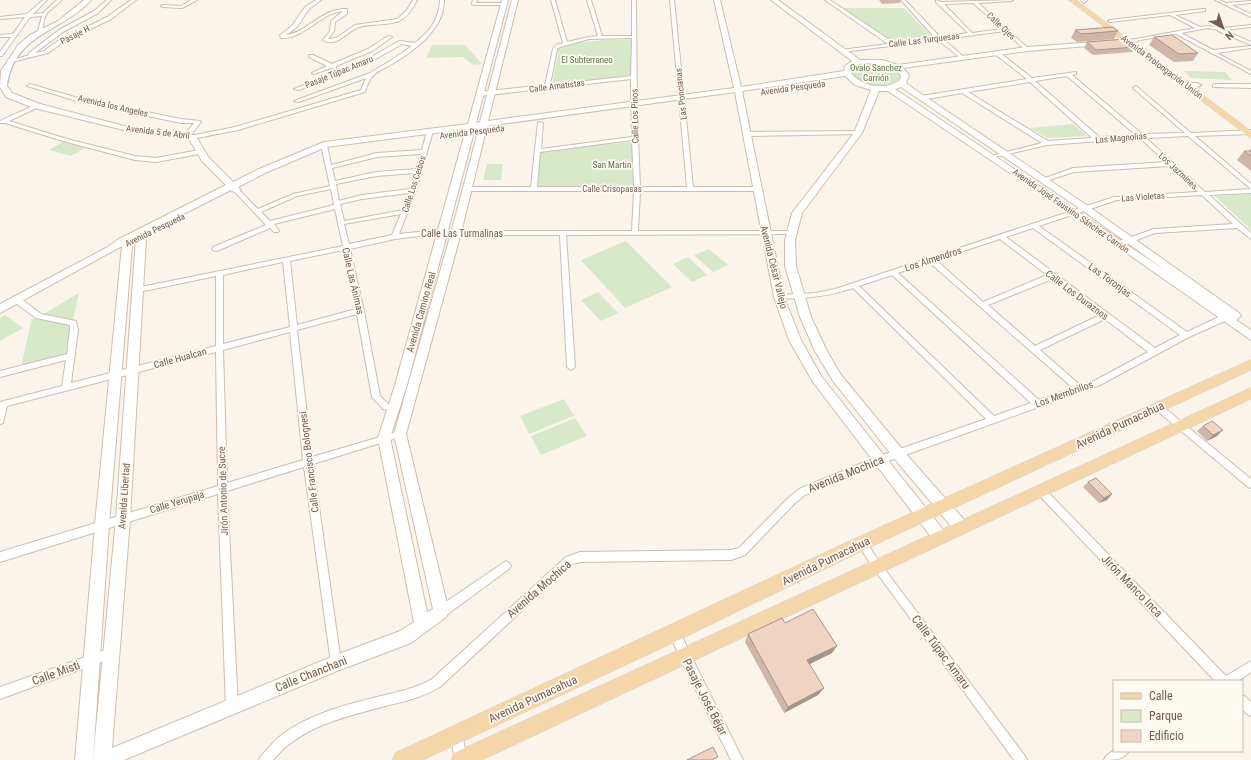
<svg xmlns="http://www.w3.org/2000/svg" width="1251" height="760" font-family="'Roboto Condensed',sans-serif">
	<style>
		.green { fill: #d7e9c9 }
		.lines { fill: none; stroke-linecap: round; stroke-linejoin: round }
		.street-casing { stroke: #cdbcb1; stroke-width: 2 }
		.secondary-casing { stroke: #d0bdae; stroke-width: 2 }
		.primary-casing { stroke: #d8d1ce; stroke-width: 1 }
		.street { fill: #fff; fill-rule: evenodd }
		.secondary { fill: #fff; fill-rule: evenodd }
		.primary { fill: #f5d6a8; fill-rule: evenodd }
		.wall { fill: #ceb6a9 }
		.shaded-wall { fill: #a79489 }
		.building { fill: #efd4c4; stroke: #a79489 }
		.labels { text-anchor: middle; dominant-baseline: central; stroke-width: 3.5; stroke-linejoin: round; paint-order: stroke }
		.far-street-label { font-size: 9px; fill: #755b4f; stroke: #fef9f1 }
		.far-park-label { font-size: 9px; fill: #587948; stroke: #fef9f1 }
		.street-label { font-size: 10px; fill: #755b4f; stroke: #fef9f1 }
		.near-street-label { font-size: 12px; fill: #755b4f; stroke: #fef9f1 }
	</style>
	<rect width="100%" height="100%" fill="#fbf4eb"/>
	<g class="green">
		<path d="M842,8H904L932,37L892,42Z"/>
		<path d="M605,40H631L632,75L552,85L559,48L573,43Z"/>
		<path d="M432,45H465L482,64L473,65L463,57L426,58Z"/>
		<path d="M869,62L892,67L900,74V78C890,90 857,87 851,71L856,65Z"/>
		<path d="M1184,71L1225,72L1232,80L1191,78Z"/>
		<path d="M1073,124L1087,136L1048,138L1030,128Z"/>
		<path d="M64,141L85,148L71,156L49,150Z"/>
		<path d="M630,142L633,144L634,184L632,186L538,187L540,152Z"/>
		<path d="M487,164H503L501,180H483Z"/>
		<path d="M1251,194V230L1215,196Z"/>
		<path d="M626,241L672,287L625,308L581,260Z"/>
		<path d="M709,249L728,265L713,272L694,255Z"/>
		<path d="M688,257L707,275L692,282L673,264Z"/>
		<path d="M598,292L618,313L601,321L581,300Z"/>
		<path d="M79,293L73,321L42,315Z"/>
		<path d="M5,315L23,328L0,341V318Z"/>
		<path d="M32,318L69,325L70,328L66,356L21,367Z"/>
		<path d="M564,399L574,416L529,434L520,416Z"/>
		<path d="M575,418L587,436L541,455L531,436Z"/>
	</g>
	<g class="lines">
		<g class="street-casing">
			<g id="street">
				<path d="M43,0H47L33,14L43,13L57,0H62L47,13L44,20L42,32L38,31L42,16L30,17L2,56H0V52L11,37H0V35L13,34L25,17L0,19V17L27,14Z"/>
				<path d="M107,0H111L98,13L63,32L35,53L44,51L58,41L107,17L131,0H136L111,19L62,43L48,53L11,62L9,61L29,55V53L59,30L94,11Z"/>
				<path d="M191,0H197L182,8L163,7L161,6L163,5L181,6Z"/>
				<path d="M316,0H321L309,9L296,28L286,35C308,32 323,7 347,9V14L335,22L334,31L328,39L336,38L355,25L397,19L406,11L413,0H417C413,8 408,17 399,21C387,26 371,23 359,27C346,32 337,48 323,40L330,31L331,21L343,11C320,13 305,39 281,38L280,35L292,26L305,7Z"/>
				<path d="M440,0H444C444,30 415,50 392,64C384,69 376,71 371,78C368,82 367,87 365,92L238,130L192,139L190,138V136L187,138L184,136L194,123H181L77,101L27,86L30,84L78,98L181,119L200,121L201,122L190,136L235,127L361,90L366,78L299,102L294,101L370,73L390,61L412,46L402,44L365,65L299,90L294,89L361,63L399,41L415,43C430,31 439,20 440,0Z"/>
				<path d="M473,0H477L476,3H504L506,4L504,5H474L472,4Z"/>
				<path d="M551,0H555L567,42L589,37L598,36L587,0H591L602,36H632V0H636L637,111L640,187H687L670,0H674L693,187H757L760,189L757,191H640L638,231H791L794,233L793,234L566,235L575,367L571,370L567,367L560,235H427L395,239L350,249L364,311L380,396L388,404L397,406L398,408L397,410L394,411L383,409L372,397L357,314L297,330L312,457L400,431L403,432L404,434L403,436L400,437L313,464L341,663L340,667L336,668L332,667L331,663L304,467L227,491L238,707L236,711L232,713L228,711L226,707L218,494L0,562V552L218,486L216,352L7,406L3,423L0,424V402L62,386L66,360L0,377V371L67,354L70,330V325L36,318L14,302L13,300L14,298H20L41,314L76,321L78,330L71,383L216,346V276L139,292H136L135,290L136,288L343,246L335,209L274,224L279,231L278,232H274L270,228L217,251H215L212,249L213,247L266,225L234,191V189H238L258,209L293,194L330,186L321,145L322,144L327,145L331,165L377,153L422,150L427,131L430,129L433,131L416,191L399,234L427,231H632L634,191H467L464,189L467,187H531L538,122L543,123L541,149L632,137L631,79L480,96L477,94L480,92L545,85L553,49L556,45L563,43ZM632,38L631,76L550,85L557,49L560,47L589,39ZM632,140L634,187H537L540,152ZM421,154L416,169L376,172L335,181L332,168L377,157ZM415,173L410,189L362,195L339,201L336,184L376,176ZM331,189L334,205L270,221L261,212L297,196ZM409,193L403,210L344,221L340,204L362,199ZM401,214L392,235L349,244L344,224ZM343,250L356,309L297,325L290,261ZM283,262L290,327L223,344V275ZM290,332L303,460L227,483L223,350Z"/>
				<path d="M825,0H830L894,43L935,38L901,0H905L940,37L968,33L936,2V0L941,2L1013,0L1011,1L978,3L1029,49L1025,50L1005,31L943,39L964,57V58L962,59L938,40L843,52L841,51V50L888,44ZM973,3L1002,29L972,33L944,4Z"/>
				<path d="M1215,0H1220L1226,3L1251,1V3L1231,5L1251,14V17Z"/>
				<path d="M1203,9H1205V11L1175,15L1200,27L1208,26L1224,28L1251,25V27L1224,30L1251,42V45L1218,31V30L1208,28L1181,33L1213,50L1251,46V48L1217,53L1251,71V74L1176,34L1134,41V40L1136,39L1195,28L1170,15L1110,22L1108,21L1110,20Z"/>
				<path d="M388,36L392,37L372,51L336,66V68H331L314,74L312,73L327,66L309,57V55H313L332,64L368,49Z"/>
				<path d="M995,52H999L1032,78L1076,72V74L1072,75L1142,134L1185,133L1134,89L1133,88L1136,86L1191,133L1251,130V134L1195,136L1251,184V189L1188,136L1146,138L1205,192L1251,189V193L1209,195L1251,233V239L1237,228L1155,233L1121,246H1117L1116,244L1117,242L1154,229L1233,224L1202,195L1117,200L1039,226L1187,332L1221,316H1227L1228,318L1227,320L1189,337L1100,385L883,463L805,495L794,504L745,555L731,560L580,562L572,564L440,687C421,698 406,701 385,706C353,715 318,722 291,743C284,747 279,754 273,760H259L261,756C268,749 274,740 283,734C310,714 345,705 377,697C396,692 415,689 432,679L566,557L580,552L731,550L739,548L788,498L799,489L877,457L986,419L853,288C827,297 806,298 779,299L775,297L779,295L816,293L835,289L1114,197L1198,192L1170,166L1074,172L1043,182L1040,180L1073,168L1166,162L1140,138L1047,145L991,158V156L1042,143L962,93L921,100L918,98L921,96L1027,79L995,54ZM1067,76L1136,135L1099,137L1035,81ZM1030,82L1092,138L1048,141L968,92ZM1033,228L1180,335L1155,348L1006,237ZM1000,239L1047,275L983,302L936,260ZM929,262L1073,388L1039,400L898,273ZM892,275L1031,403L994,416L859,286ZM1052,279L1100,315L1035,346L988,305ZM1105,319L1148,352L1094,381L1081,386L1040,350Z"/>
				<path d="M1215,84H1251V88L1213,87V85Z"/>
				<path d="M37,104L40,106L39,107L9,121L67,139L135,156L156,158L199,150L202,152L199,154L156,162L135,160L63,141L5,123H0V121Z"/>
				<path d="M858,131L861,133L860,134L746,136L743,134L746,132Z"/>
				<path d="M1158,404L1161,405L1251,479V488L1248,487L1155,409L1154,407L1155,405Z"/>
				<path d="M1041,487L1044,488L1226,676L1251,661V672L1238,681H1215L1038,494L1036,491L1038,488Z"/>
				<path d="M862,539L865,540L880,563L1025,756L1027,760H1014L874,569L857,543L859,540Z"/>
				<path d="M506,561L509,563L511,566L509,569L445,616L441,617L437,616L436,612L437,608Z"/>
				<path d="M675,628L679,629L689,652L743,760H731L681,660L671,637L670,633L671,629Z"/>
				<path d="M111,648L115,649L116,653L115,657L0,699V687Z"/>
				<path d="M1242,695L1246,697L1251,702V716L1247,714L1242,709Z"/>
				<path d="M456,728L460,730L462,734L467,760H455L450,734L452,730Z"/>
				<path d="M1114,750V751H1129C1124,760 1114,760 1104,760L1106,756Z"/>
			</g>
		</g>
		<g class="secondary-casing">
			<g id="secondary">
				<path d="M84,0H91C61,33 14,33 7,86L12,93L40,104L128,127L195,135L209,158L233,182L259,169L324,142L468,124L502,0H508L476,123L480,122L512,0H518L488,121L734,88L714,0H720L741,87L844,71L845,66L852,61L771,0H778L860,60H882L898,65L1027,47L1138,39L1139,40L1136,42L1027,51L903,68L909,75L906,83L914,89L1088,206L1239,313L1241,316L1236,320L1251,330V340L1071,214L888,91H879L862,133L802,213L795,240L796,266L811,317L827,351L841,375L907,455L966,522L968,527L966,532L961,533L956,532L898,463L833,381L815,351L800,317L785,266V240L792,213L854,133L871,90L855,85L845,76L742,91L784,297L801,340L821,376L945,532L947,537L945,542L940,544L935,542L813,382L789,340L774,297L735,92L487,126L461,233L406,434L449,612L446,617L411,643L337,671L124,760H93L116,519L136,238L129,242L132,246L109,525L93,760H75L95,525L122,246L0,313V304L106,248L119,239L226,185L202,161L189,139L128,131L34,108L6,97L0,87L1,71L18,45L30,35L58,21ZM866,63L890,66L901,75L900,80C885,91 863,87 851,73C852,65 859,64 866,63ZM901,87L1082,210L1166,271L895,89ZM475,128H479L451,233L394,434L433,609L427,612L390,438L407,385ZM466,129L395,385L378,438L414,622L400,631L336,655L112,748L130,519L146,238L142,235L231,190L236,193L239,192L241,190L238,187L265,173L326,147Z"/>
				<path d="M1081,0H1087V1L1084,3Z"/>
				<path d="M1182,83H1197L1201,85C1197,89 1185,89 1181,85Z"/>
			</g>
		</g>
		<g class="primary-casing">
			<g id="primary">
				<path d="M1069,0H1076L1251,131V138Z"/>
				<path d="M1251,360V370L868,548L681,639L423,760H392L395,753L856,538Z"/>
				<path d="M1251,388V399L482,760H451L454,753Z"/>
			</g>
		</g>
		<use href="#street" class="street"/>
		<use href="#secondary" class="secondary"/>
		<use href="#primary" class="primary"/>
	</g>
	<g class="wall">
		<path d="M879,0H901L900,3L882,4Z"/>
		<path d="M1075,30L1118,31L1114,39L1077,42L1071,38Z"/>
		<path d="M1154,37L1198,53L1193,61L1174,62L1149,45Z"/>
		<path d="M1087,42L1135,47L1132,52L1093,55L1084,48Z"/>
		<path d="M1251,148V171L1237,160L1244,151H1249Z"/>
		<path d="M1203,426L1217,436L1207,441L1197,431Z"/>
		<path d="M1088,482L1112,494L1107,500L1099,503L1083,487Z"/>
		<path d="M785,623L832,653L809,664L818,695L784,713L745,642L748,634Z"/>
	</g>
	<g class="shaded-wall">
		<path d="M1223,430L1217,436L1207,441L1213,435Z"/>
		<path d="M1112,494L1107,500L1099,503L1104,498Z"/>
		<path d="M837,646L832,653L802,668L807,660Z"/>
		<path d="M824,688L818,695L784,713L788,707Z"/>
	</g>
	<g class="building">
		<path d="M1113,27L1118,31L1081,34L1075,30Z"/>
		<path d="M1172,35L1198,53L1179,54L1154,37Z"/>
		<path d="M1125,39L1135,47L1096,50L1087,42Z"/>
		<path d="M1244,151H1251V156Z"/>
		<path d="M1212,421L1223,430L1213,435L1203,426Z"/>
		<path d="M1096,478L1112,494L1104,498L1088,482Z"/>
		<path d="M813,609L837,646L807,660L824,688L788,707L748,634L782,618L785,623Z"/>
		<path d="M713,747L718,757L711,760H687Z"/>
	</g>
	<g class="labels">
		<g class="far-street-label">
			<text transform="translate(1001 26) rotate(43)">Calle Ojes</text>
			<text transform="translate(75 35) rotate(-27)">Pasaje H</text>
			<text transform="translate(924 40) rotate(-7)">Calle Las Turquesas</text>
			<text transform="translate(1162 67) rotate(37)">Avenida Prolongación Unión</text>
			<text transform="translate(339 72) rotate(-22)">Pasaje Túpac Amaru</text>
			<text transform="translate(557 86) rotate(-7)">Calle Amatistas</text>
			<text transform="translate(793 88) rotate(-8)">Avenida Pesqueda</text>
			<text transform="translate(681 94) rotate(-96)">Las Poncianas</text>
			<text transform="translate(113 106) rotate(13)">Avenida los Angeles</text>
			<text transform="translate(635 116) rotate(-91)">Calle Los Pinos</text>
			<text transform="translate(158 132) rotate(7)">Avenida 5 de Abril</text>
			<text transform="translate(472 132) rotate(-7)">Avenida Pesqueda</text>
			<text transform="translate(1121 138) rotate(-5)">Las Magnolias</text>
			<text transform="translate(1178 171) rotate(43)">Los Jazmines</text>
			<text transform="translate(414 184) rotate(-72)">Calle Los Ceibos</text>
			<text x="612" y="189">Calle Crisopasas</text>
			<text transform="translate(1143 197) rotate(-4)">Las Violetas</text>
			<text transform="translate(1071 211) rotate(35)">Avenida José Faustino Sánchez Carrión</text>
			<text transform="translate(155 230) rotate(-26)">Avenida Pesqueda</text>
		</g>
		<g class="far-park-label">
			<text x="587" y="60">El Subterraneo</text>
			<text x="876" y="68">Ovalo Sanchez<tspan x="876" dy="10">Carrión</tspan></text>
			<text x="612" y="165">San Martin</text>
		</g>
		<g class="street-label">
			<text x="462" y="233">Calle Las Turmalinas</text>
			<text transform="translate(933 259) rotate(-18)">Los Almendros</text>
			<text transform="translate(774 267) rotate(76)">Avenida César Vallejo</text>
			<text transform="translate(1110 280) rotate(36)">Las Toronjas</text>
			<text transform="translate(353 281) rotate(77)">Calle Las Ánimas</text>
			<text transform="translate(1077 295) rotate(37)">Calle Los Duraznos</text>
			<text transform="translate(421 312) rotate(-74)">Avenida Camino Real</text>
			<text transform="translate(180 358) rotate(-15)">Calle Hualcan</text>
			<text transform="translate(1064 394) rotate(-20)">Los Membrillos</text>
			<text transform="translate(309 462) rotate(-97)">Calle Francisco Bolognesi</text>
			<text transform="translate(223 491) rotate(-92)">Jirón Antonio de Sucre</text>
			<text transform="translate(124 496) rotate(-86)">Avenida Libertad</text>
			<text transform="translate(177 502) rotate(-17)">Calle Yerupaja</text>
		</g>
		<g class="near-street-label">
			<text transform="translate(1120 425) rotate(-25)">Avenida Pumacahua</text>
			<text transform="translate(846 474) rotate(-22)">Avenida Mochica</text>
			<text transform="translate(826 561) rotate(-26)">Avenida Pumacahua</text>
			<text transform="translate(1132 586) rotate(46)">Jirón Manco Inca</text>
			<text transform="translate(539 589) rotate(-41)">Avenida Mochica</text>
			<text transform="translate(941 652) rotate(53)">Calle Túpac Amaru</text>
			<text transform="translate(56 673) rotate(-20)">Calle Misti</text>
			<text transform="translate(311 674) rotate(-22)">Calle Chanchani</text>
			<text transform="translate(705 697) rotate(63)">Pasaje José Béjar</text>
			<text transform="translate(533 699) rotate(-25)">Avenida Pumacahua</text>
		</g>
	</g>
	<rect x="1113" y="680" width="130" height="72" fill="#fef9f1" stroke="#c7bab0"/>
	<rect x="1121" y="693" width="20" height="6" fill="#f5d6a8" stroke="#c7bab0"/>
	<text x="1149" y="700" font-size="12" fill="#755b4f">Calle</text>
	<rect x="1121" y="710" width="20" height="12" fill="#d7e9c9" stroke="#c7bab0"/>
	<text x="1149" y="720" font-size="12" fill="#755b4f">Parque</text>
	<rect x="1121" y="730" width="20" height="12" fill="#efd4c4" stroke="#c7bab0"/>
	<text x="1149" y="740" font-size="12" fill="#755b4f">Edificio</text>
	<g transform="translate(1223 28) rotate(140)" stroke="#fef9f1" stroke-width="3" paint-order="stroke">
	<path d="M0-3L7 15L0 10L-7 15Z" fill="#755b4f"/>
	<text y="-6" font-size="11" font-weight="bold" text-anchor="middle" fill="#755b4f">N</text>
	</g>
</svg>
